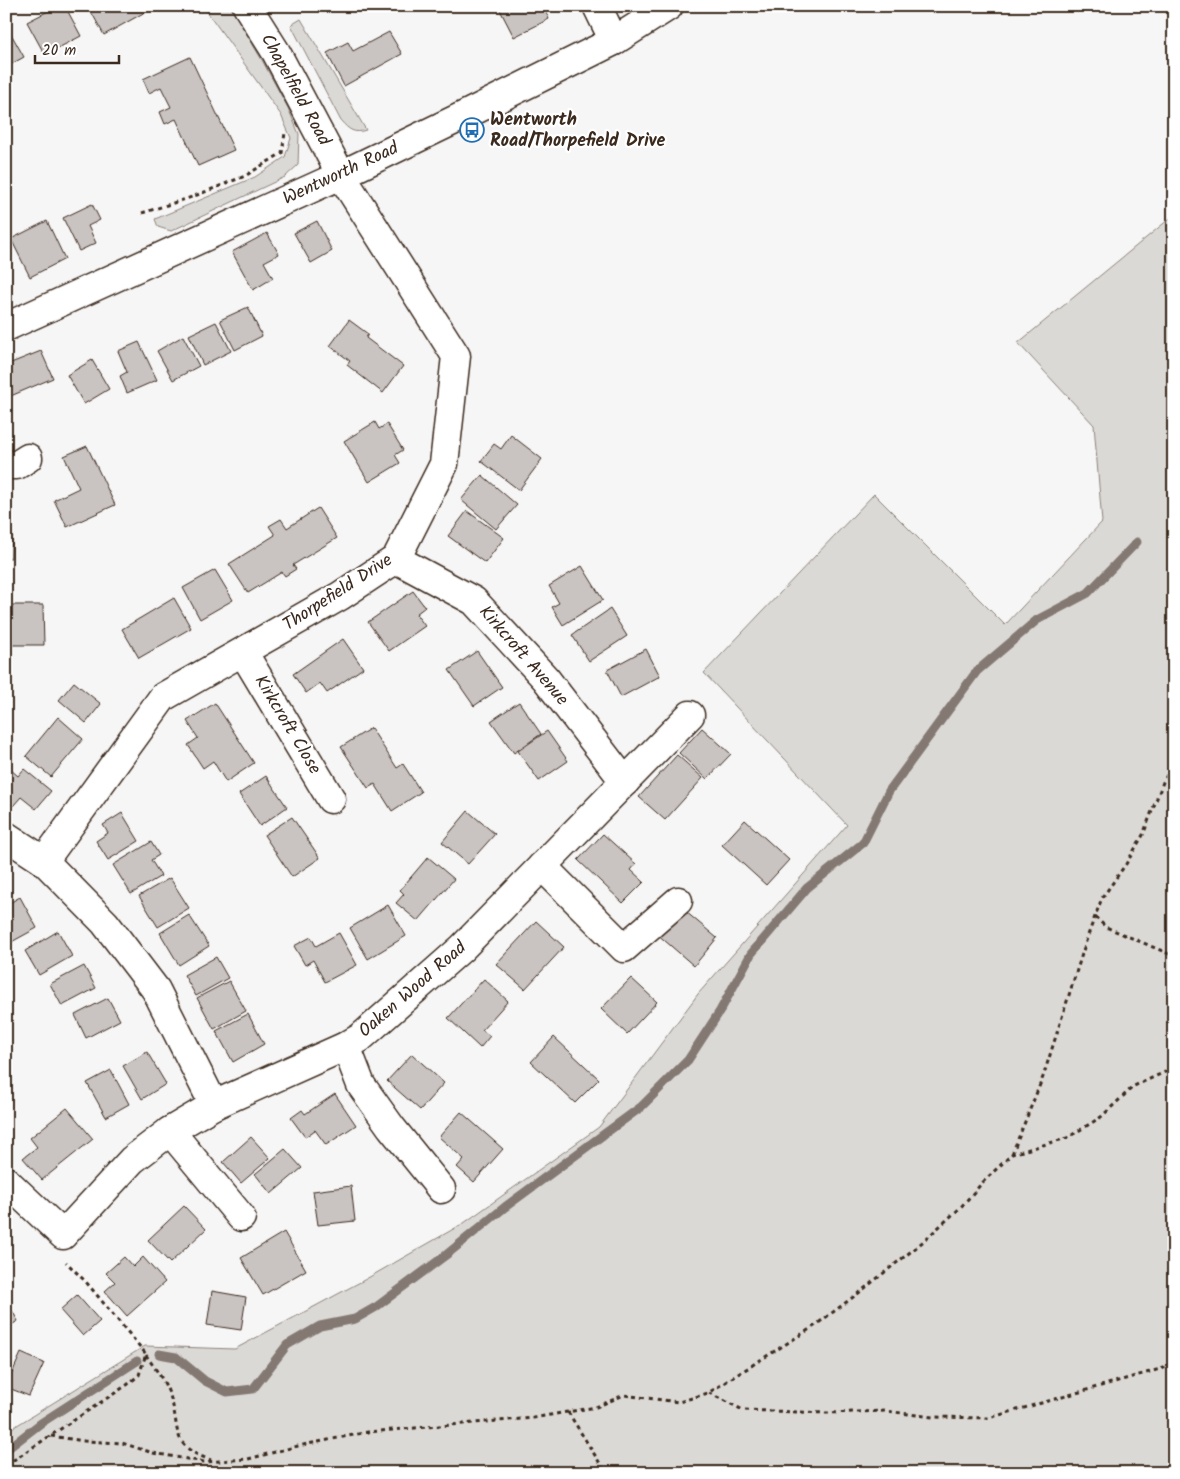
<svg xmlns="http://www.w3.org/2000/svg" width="1180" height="1479" font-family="Kalam,sans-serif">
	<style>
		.green { fill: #dbd9d6; stroke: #8b827a }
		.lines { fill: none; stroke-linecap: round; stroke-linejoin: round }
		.stream { stroke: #847972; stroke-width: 9 }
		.building { fill: #c9c3c1; stroke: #3b2a1e }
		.minor-casing { stroke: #3b2a1e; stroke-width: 31 }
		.path { stroke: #3b2a1e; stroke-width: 3; stroke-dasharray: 4 4; stroke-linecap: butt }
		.minor { stroke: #fff; stroke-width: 28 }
		.labels { text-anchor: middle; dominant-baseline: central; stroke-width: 4.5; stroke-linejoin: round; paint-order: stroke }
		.street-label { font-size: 18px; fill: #3b2a1e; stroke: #fff }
		.poi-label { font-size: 18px; font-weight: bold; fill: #3b2a1e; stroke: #fff; text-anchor: start }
	</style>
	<rect width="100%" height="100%" fill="#f7f6f6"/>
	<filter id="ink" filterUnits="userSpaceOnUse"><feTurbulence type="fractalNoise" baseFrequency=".02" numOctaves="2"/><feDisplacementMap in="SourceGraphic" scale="10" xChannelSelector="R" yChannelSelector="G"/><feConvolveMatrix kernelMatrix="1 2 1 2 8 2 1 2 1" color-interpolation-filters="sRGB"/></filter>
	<g filter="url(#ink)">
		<g class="green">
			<path d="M203,6H230L262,60L288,108L299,134L298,165L285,177L171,231L158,227L155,219L255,177L285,157L291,138L281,115Z"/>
			<path d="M301,19L366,130C354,134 349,130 341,121L291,25Z"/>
			<path d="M1174,215V1473H6L10,1468L6,1465V1432L145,1346L235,1349L366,1279L464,1223L599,1127L698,994L847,825L704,673L874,494L1005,625L1102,522L1094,425L1018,343Z"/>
		</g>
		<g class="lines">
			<g class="stream">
				<path d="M159,1354L176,1357L205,1381L227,1392L253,1389L287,1345L320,1326L355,1319L376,1307L446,1255L505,1207L641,1107L688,1060L720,1011L751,954L807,888L863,843L889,791L977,671L1037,620L1088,593L1137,542"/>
				<path d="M6,1450L41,1423L137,1361"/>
			</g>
		</g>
		<g class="building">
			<path d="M58,6H65L81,36L45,55L27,22Z"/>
			<path d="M88,6H156L104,35Z"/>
			<path d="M507,6H543L549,19L514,37L500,10Z"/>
			<path d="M6,25L24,57L6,67Z"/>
			<path d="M389,32L402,54L344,86L327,53L348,42L353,51Z"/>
			<path d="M190,57L234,150L198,166L176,119L165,124L160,112L171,107L161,87L149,93L143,79Z"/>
			<path d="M92,204L100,220L88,226L96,243L79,251L63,218Z"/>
			<path d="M47,221L65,259L30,277L11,239Z"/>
			<path d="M317,221L332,251L311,263L294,233Z"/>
			<path d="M267,233L279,254L264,262L273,278L253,290L232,252Z"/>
			<path d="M248,307L262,336L235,350L220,320Z"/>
			<path d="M349,320L368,334L366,338L403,366L383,393L347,365L350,361L330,346Z"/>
			<path d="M216,322L231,351L203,365L189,335Z"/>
			<path d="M183,336L199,366L173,380L157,351Z"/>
			<path d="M139,342L157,380L127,393L120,376L127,372L118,351Z"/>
			<path d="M41,351L53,378L6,398V365Z"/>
			<path d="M92,360L109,389L84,404L67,375Z"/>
			<path d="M375,422L379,429L387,424L403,450L395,455L400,463L369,482L344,441Z"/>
			<path d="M511,435L542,459L519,490L481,461L494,444L501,449Z"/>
			<path d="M87,446L115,505L67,527L54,500L79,488L64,456Z"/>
			<path d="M482,475L517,505L496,529L461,500Z"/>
			<path d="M318,508L337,538L293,565L296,569L285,576L282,572L248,593L229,564L275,535L269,526L281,519L287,528Z"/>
			<path d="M467,511L504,538L485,563L448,536Z"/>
			<path d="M6,536H12L11,558H6Z"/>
			<path d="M582,566L603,600L563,625L552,607L559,603L549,586Z"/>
			<path d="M215,570L233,600L200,619L183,588Z"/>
			<path d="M413,591L425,607L416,614L425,626L389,651L368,622Z"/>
			<path d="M174,598L191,628L139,658L122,629Z"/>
			<path d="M6,605H43L44,645H6Z"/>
			<path d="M610,609L627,636L589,661L572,635Z"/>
			<path d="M343,639L363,668L327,693L320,683L306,693L293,674Z"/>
			<path d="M646,649L660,676L621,697L607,670Z"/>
			<path d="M477,651L502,687L474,706L449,670Z"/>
			<path d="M74,682L101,704L86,723L59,700Z"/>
			<path d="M519,702L541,734L514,753L491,721Z"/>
			<path d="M215,703L254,763L226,782L213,761L203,768L188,745L198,738L187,721Z"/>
			<path d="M58,717L83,739L51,777L26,756Z"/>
			<path d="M371,728L397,768L403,764L421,792L392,811L375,784L368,788L341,747Z"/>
			<path d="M702,728L731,754L707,779L679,753Z"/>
			<path d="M547,731L568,761L539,781L518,751Z"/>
			<path d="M677,755L703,778L665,820L639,797Z"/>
			<path d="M10,769L18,776L24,769L51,791L36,809L21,797L13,806L6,801V774Z"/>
			<path d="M266,776L287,807L260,826L239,794Z"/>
			<path d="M468,811L495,834L468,864L442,842Z"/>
			<path d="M122,813L139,841L108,860L96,841L108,833L103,825Z"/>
			<path d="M292,817L320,858L292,877L264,835Z"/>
			<path d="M745,820L789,860L766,885L722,845Z"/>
			<path d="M603,834L636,864L631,870L644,882L623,903L578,860Z"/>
			<path d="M151,842L159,855L151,860L161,876L131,894L113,865Z"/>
			<path d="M428,857L454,879L418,921L396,903L404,894L400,890Z"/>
			<path d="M170,878L189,908L158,927L139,896Z"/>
			<path d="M20,897L37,928L6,945V905Z"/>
			<path d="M388,905L406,936L368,959L350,928Z"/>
			<path d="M679,906L717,938L694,966L656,933Z"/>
			<path d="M189,915L209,946L179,965L160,933Z"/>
			<path d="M536,921L564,947L525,989L496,964Z"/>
			<path d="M58,931L72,956L39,975L25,951Z"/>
			<path d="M339,933L357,965L325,982L313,960L305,965L294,946L311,937L316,946Z"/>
			<path d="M216,957L228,978L196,996L184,975Z"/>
			<path d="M84,966L96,988L62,1006L50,984Z"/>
			<path d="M631,978L657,1002L627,1034L601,1009Z"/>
			<path d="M484,979L508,1001L482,1030L490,1036L480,1048L448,1018Z"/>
			<path d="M229,981L246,1011L214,1029L197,998Z"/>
			<path d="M108,998L120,1020L86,1038L75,1015Z"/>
			<path d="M248,1014L264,1044L233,1062L216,1031Z"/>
			<path d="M554,1037L599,1079L575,1103L531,1062Z"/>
			<path d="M147,1052L166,1084L142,1099L123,1066Z"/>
			<path d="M412,1054L444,1083L420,1110L387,1081Z"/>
			<path d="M111,1070L129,1104L106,1117L87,1083Z"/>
			<path d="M335,1094L356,1125L326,1145L315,1130L305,1137L291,1118L302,1110L305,1114Z"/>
			<path d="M67,1108L93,1139L42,1180L23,1158L37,1147L30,1138Z"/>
			<path d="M461,1112L503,1149L474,1182L457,1167L464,1159L439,1137Z"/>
			<path d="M251,1137L270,1158L241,1183L223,1162Z"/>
			<path d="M285,1149L302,1168L271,1194L255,1174Z"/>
			<path d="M351,1186L355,1221L318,1225L313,1191Z"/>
			<path d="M184,1206L206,1229L170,1263L148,1240Z"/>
			<path d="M284,1232L306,1270L263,1295L241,1258Z"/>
			<path d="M124,1257L133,1267L143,1257L165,1282L127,1316L105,1291L115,1282L106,1273Z"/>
			<path d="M212,1291L246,1297L241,1330L207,1325Z"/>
			<path d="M77,1295L100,1321L83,1336L60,1310Z"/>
			<path d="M6,1300L18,1321L6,1328Z"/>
			<path d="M21,1353L44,1363L29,1396L6,1387Z"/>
		</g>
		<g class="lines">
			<g class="minor-casing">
				<g id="minor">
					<path d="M597,6L614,41"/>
					<path d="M6,327L341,175L465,115L614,41L669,6"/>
					<path d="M6,465H17L28,458"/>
					<path d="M396,559L474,601L546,679L625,782"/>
					<path d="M243,652L331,799"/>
					<path d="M6,836L44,861L105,923L156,990L214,1105"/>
					<path d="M44,861L163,697L340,596L396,559L444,464L456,356L341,175L276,52L247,6"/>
					<path d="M542,866L624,948L678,901"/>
					<path d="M346,1046L361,1085L391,1127L441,1189"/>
					<path d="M170,1131L241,1217"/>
					<path d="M6,1181L63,1235L132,1160L170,1131L214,1105L346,1046L360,1038L462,948L690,715"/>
				</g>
			</g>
			<g class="path">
				<path d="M142,213L192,197L245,176L282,153L285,133"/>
				<path d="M1095,917L1106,927L1174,956"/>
				<path d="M1012,1154L1043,1077L1088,935L1102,898L1126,864L1143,835L1163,782L1174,763"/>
				<path d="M146,1355C153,1366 163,1378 168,1391C183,1425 165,1445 211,1460"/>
				<path d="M709,1393L743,1410L827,1413L886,1411L933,1417L989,1418L1174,1365"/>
				<path d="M568,1412L606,1473"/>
				<path d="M51,1436L84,1441L122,1443L153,1453L204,1462L248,1459L298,1446L368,1432L533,1418L596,1407L624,1395L679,1402L708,1393L813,1327L860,1292L919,1245L960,1208L983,1182L1012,1154L1067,1138L1101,1117L1134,1086L1174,1068"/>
				<path d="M6,1465L127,1385L139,1375L146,1354L86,1282L66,1262"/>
			</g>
			<use href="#minor" class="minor"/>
		</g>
	</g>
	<defs>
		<g id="bus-ring" transform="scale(1.25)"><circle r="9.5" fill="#fff" stroke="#1f6fb2" stroke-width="1.5"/><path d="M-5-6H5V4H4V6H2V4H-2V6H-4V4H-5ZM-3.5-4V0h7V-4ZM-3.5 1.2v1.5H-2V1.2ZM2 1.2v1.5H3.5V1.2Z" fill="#1f6fb2"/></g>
	</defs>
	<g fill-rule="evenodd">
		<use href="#bus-ring" x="472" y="130"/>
	</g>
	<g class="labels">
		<g class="street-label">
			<text transform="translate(295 90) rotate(61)">Chapelfield Road</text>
			<text transform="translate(341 174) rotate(-25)">Wentworth Road</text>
			<text transform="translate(338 593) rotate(-33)">Thorpefield Drive</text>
			<text transform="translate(523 656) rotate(49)">Kirkcroft Avenue</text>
			<text transform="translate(287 725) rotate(59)">Kirkcroft Close</text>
			<text transform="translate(413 990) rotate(-41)">Oaken Wood Road</text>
		</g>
		<g class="poi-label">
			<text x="490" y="120">Wentworth<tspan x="490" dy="21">Road/Thorpefield Drive</tspan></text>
		</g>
	</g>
	<rect width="1180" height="1479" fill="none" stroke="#fff" stroke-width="25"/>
	<rect x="12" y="12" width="1155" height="1454" fill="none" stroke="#3b2a1e" stroke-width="2" filter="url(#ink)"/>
	<path d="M35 55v8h84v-8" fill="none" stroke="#3b2a1e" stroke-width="2.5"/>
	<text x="42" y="55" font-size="15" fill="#3b2a1e" stroke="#ffffff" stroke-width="4" paint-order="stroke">20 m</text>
</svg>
